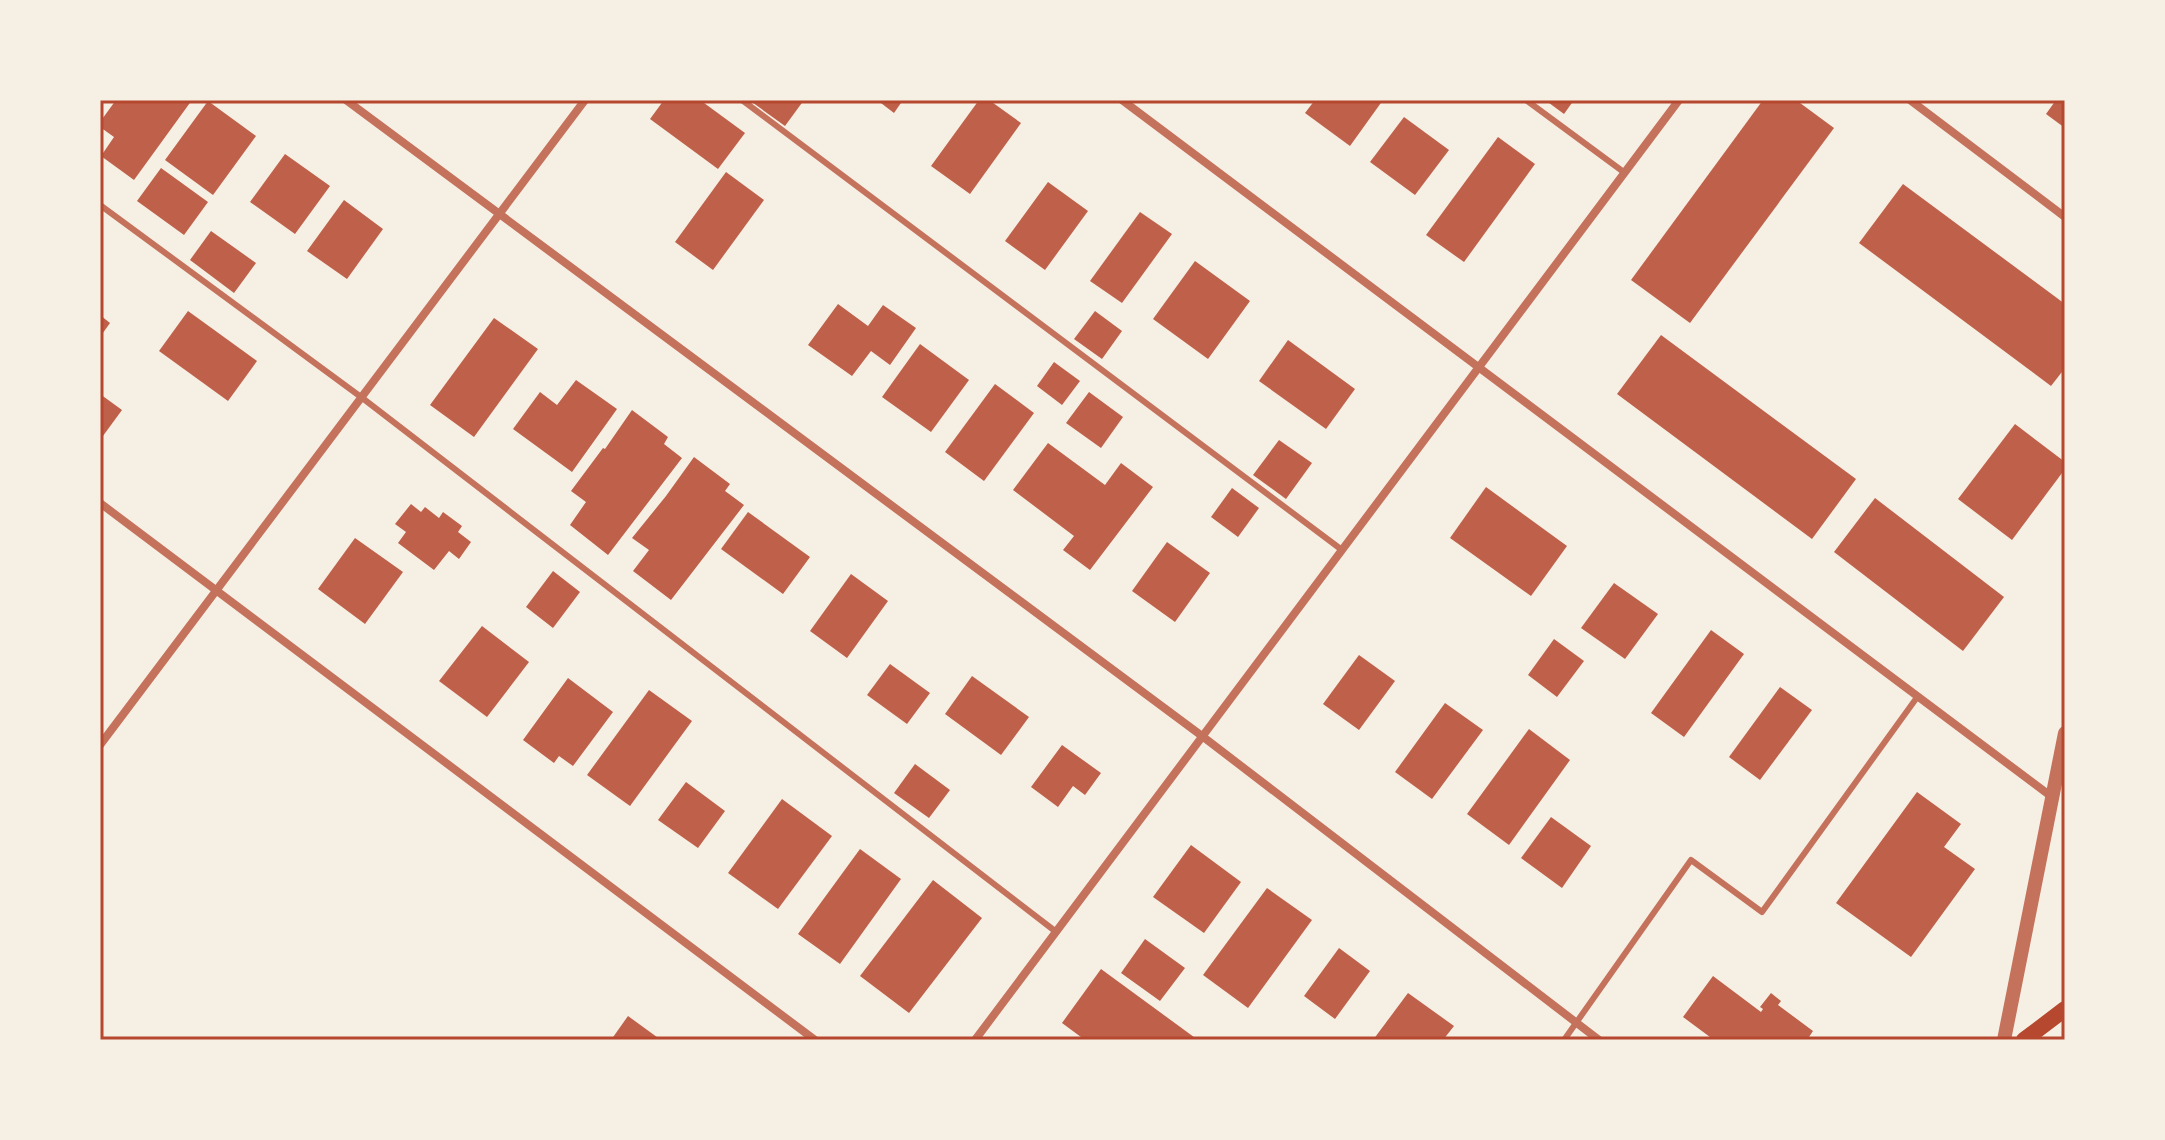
<svg xmlns="http://www.w3.org/2000/svg" width="2165" height="1140" font-family="Commissioner,sans-serif">
	<style>
		.building { fill: #bf614a }
		.lines { fill: none; stroke-linecap: round; stroke-linejoin: round }
		.service { stroke: #c5725c; stroke-width: 6 }
		.minor { stroke: #c5725c; stroke-width: 8 }
		.tertiary { stroke: #c5725c; stroke-width: 14 }
		.secondary { stroke: #b5482f; stroke-width: 16 }
		.neatline { fill: none; stroke: #b5482f; stroke-width: 3 }
	</style>
	<rect width="100%" height="100%" fill="#f6efe4"/>
	<g class="building">
		<path d="M116,100H192L134,180L101,156L114,137L100,127V122Z"/>
		<path d="M664,100H700L745,133L718,169L650,119Z"/>
		<path d="M749,100H804L785,126Z"/>
		<path d="M877,100H903L894,113Z"/>
		<path d="M979,100H989L1021,123L970,194L931,166Z"/>
		<path d="M1315,100H1383L1350,146L1305,113Z"/>
		<path d="M1545,100H1574L1564,114Z"/>
		<path d="M1763,100H1796L1834,128L1690,323L1631,280Z"/>
		<path d="M2056,100H2065V128L2046,114Z"/>
		<path d="M208,101L256,136L213,195L165,160Z"/>
		<path d="M1404,117L1449,150L1415,195L1370,162Z"/>
		<path d="M1498,137L1535,164L1464,262L1426,235Z"/>
		<path d="M285,154L330,186L295,234L250,202Z"/>
		<path d="M161,168L208,202L184,235L137,201Z"/>
		<path d="M726,172L764,200L713,270L675,242Z"/>
		<path d="M1048,182L1088,211L1045,270L1005,241Z"/>
		<path d="M1903,184L2065,304V368L2051,386L1859,243Z"/>
		<path d="M344,200L383,229L347,279L307,251Z"/>
		<path d="M1140,212L1172,234L1122,303L1090,281Z"/>
		<path d="M211,231L256,263L234,293L190,260Z"/>
		<path d="M1195,261L1250,301L1208,359L1153,319Z"/>
		<path d="M838,304L868,326L883,305L916,328L890,365L871,351L852,376L808,345Z"/>
		<path d="M188,311L257,361L228,401L159,351Z"/>
		<path d="M1095,311L1122,331L1102,359L1074,339Z"/>
		<path d="M100,315L110,323L100,337Z"/>
		<path d="M494,318L538,349L474,437L430,405Z"/>
		<path d="M1661,335L1856,479L1812,539L1617,394Z"/>
		<path d="M1288,340L1355,389L1326,429L1259,381Z"/>
		<path d="M920,344L969,380L931,432L882,397Z"/>
		<path d="M1054,362L1080,381L1062,405L1037,386Z"/>
		<path d="M576,380L617,409L572,472L513,429L540,392L557,405Z"/>
		<path d="M995,384L1034,413L984,481L945,452Z"/>
		<path d="M1089,392L1123,417L1101,448L1066,423Z"/>
		<path d="M100,394L122,410L100,440Z"/>
		<path d="M632,410L668,437L664,444L682,458L608,555L570,525L586,502L571,491L603,448L605,449Z"/>
		<path d="M2015,424L2065,462V469L2012,540L1958,499Z"/>
		<path d="M1279,440L1312,463L1286,499L1253,475Z"/>
		<path d="M1048,443L1105,485L1121,463L1153,487L1090,570L1063,550L1074,536L1013,490Z"/>
		<path d="M694,457L730,484L725,491L744,505L671,600L633,571L649,550L632,538L666,496Z"/>
		<path d="M1486,487L1567,546L1531,596L1450,538Z"/>
		<path d="M1232,488L1259,508L1238,537L1211,517Z"/>
		<path d="M1875,498L2004,597L1963,651L1834,552Z"/>
		<path d="M411,504L421,512L425,507L439,518L443,512L462,526L458,532L471,542L459,559L449,551L434,570L398,543L406,532L395,524Z"/>
		<path d="M748,512L810,557L783,594L721,549Z"/>
		<path d="M355,538L403,572L365,624L318,589Z"/>
		<path d="M1167,542L1210,573L1175,622L1132,591Z"/>
		<path d="M553,571L580,592L553,628L526,607Z"/>
		<path d="M851,574L888,601L847,658L810,631Z"/>
		<path d="M1614,583L1658,614L1625,659L1581,628Z"/>
		<path d="M482,626L529,662L487,717L439,681Z"/>
		<path d="M1711,630L1744,654L1684,737L1651,713Z"/>
		<path d="M1554,639L1584,661L1557,697L1528,675Z"/>
		<path d="M1359,655L1395,681L1359,730L1323,704Z"/>
		<path d="M890,664L930,693L907,724L867,695Z"/>
		<path d="M972,676L1029,717L1001,755L945,714Z"/>
		<path d="M568,678L613,712L573,766L559,756L554,763L523,740Z"/>
		<path d="M1780,687L1812,710L1760,780L1729,757Z"/>
		<path d="M649,690L692,721L630,806L587,775Z"/>
		<path d="M1445,703L1483,730L1432,799L1395,772Z"/>
		<path d="M1529,729L1570,760L1509,845L1467,814Z"/>
		<path d="M1062,745L1101,773L1085,795L1073,786L1058,807L1031,787Z"/>
		<path d="M915,764L950,790L929,818L894,793Z"/>
		<path d="M686,782L725,811L698,848L658,820Z"/>
		<path d="M1917,792L1961,824L1944,847L1975,869L1911,957L1836,903Z"/>
		<path d="M782,799L832,836L778,909L728,873Z"/>
		<path d="M1551,817L1591,846L1562,888L1521,858Z"/>
		<path d="M1191,845L1241,882L1204,933L1153,897Z"/>
		<path d="M860,849L901,879L840,964L798,934Z"/>
		<path d="M933,880L982,918L909,1013L860,976Z"/>
		<path d="M1267,888L1312,920L1248,1008L1203,975Z"/>
		<path d="M1145,939L1185,968L1160,1001L1121,973Z"/>
		<path d="M1339,948L1370,971L1335,1019L1304,996Z"/>
		<path d="M1101,969L1198,1040H1085L1062,1023Z"/>
		<path d="M1713,976L1761,1012L1763,1009L1760,1007L1771,993L1781,1001L1778,1005L1813,1031L1807,1040H1714L1683,1017Z"/>
		<path d="M1408,993L1454,1026L1443,1040H1373Z"/>
		<path d="M628,1016L661,1040H611Z"/>
	</g>
	<g class="lines">
		<g class="service">
			<path d="M742,100L1342,550"/>
			<path d="M1526,100L1625,173"/>
			<path d="M100,205L361,397L1055,931"/>
			<path d="M1564,1040L1691,860L1762,912L1918,696"/>
		</g>
		<g class="minor">
			<path d="M346,100L1202,736L1599,1040"/>
			<path d="M1122,100L2052,797"/>
			<path d="M1910,100L2065,217"/>
			<path d="M100,503L815,1040"/>
			<path d="M100,745L585,100"/>
			<path d="M975,1040L1679,100"/>
		</g>
		<path class="tertiary" d="M2004,1040L2065,733"/>
		<path class="secondary" d="M2024,1040L2065,1009"/>
	</g>
	<rect width="2165" height="1140" fill="none" stroke="#f6efe4" stroke-width="204"/>
	<rect x="102" y="102" width="1961" height="936" class="neatline"/>
</svg>
